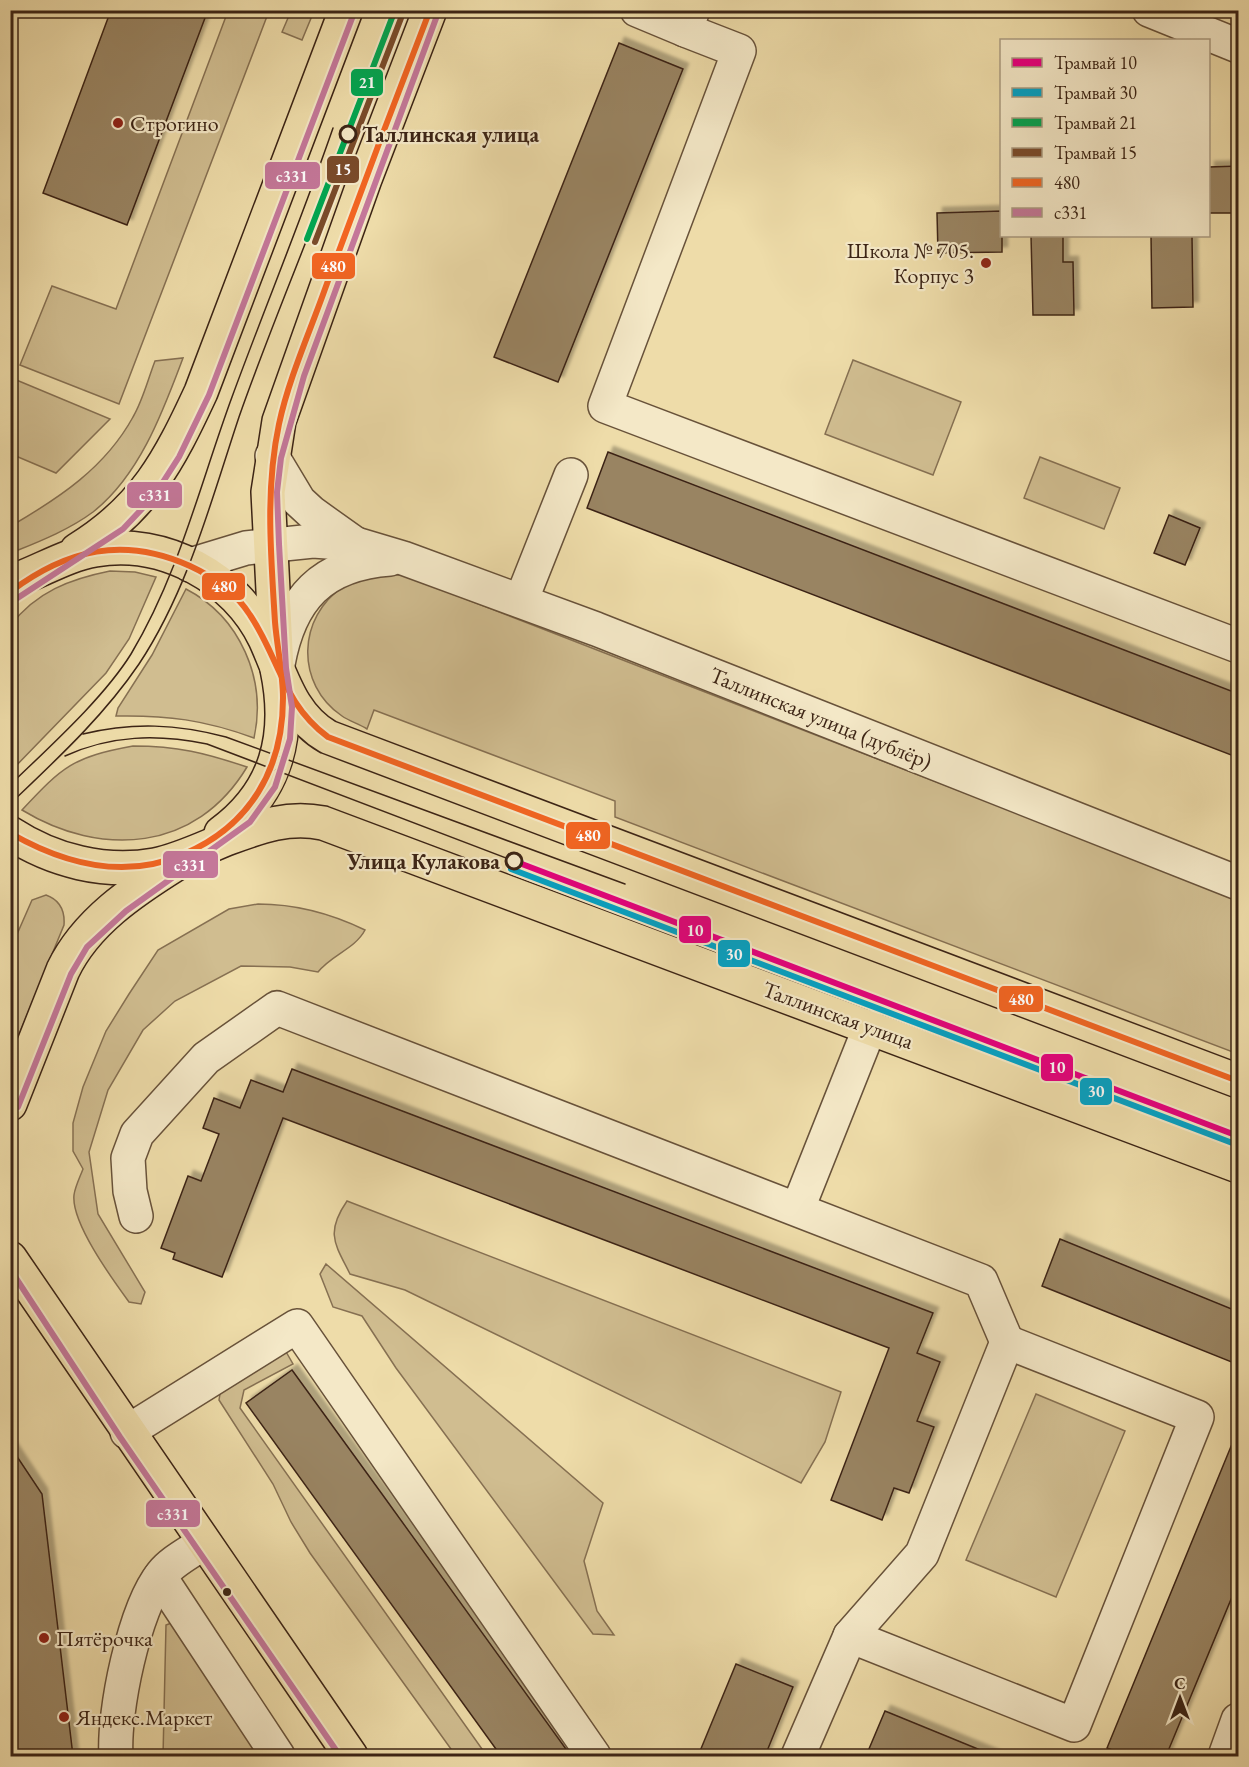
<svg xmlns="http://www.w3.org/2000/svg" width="1249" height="1767" font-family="'EB Garamond',serif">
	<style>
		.green { fill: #d0bd90; stroke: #867052; stroke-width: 1.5 }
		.building { fill: #998462; stroke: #3c2415; stroke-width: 1.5; filter: url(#shadow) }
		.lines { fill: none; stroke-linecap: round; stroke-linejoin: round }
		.minor-casing { stroke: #68523a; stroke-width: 36 }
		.major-casing { stroke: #3c2415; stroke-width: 36 }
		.minor { stroke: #f4e8c7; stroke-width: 33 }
		.major { stroke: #eedca9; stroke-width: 33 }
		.tram { stroke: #3c2415; stroke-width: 1.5 }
		.bus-1-casing { stroke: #f4e8c7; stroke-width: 10 }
		.bus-2-casing { stroke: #f4e8c7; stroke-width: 10 }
		.bus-1 { stroke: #f26522; stroke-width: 6 }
		.bus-2 { stroke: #c47799; stroke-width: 6 }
		.tram-1-casing { stroke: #f4e8c7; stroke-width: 10 }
		.tram-2-casing { stroke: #f4e8c7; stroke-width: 10 }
		.tram-3-casing { stroke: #f4e8c7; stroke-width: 10 }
		.tram-4-casing { stroke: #f4e8c7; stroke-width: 10 }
		.tram-1 { stroke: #e5007d; stroke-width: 6 }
		.tram-2 { stroke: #03a2c5; stroke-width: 6 }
		.tram-3 { stroke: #00a651; stroke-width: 6 }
		.tram-4 { stroke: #7a4b2a; stroke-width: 6 }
		.poi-dot { fill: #8f2418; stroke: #f4e8c7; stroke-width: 2 }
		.stop-dot { fill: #f4e8c7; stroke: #3c2415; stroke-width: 3 }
		.bus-dot { fill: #3c2415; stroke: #f4e8c7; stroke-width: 2 }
		.labels { text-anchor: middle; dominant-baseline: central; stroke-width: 4.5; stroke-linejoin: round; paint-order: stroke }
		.poi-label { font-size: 22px; fill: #3c2415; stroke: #f4e8c7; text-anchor: start }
		.stop-label { font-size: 22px; font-weight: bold; fill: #3c2415; stroke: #f4e8c7; text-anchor: start }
		.street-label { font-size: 22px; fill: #3c2415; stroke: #f4e8c7 }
		.line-badge { stroke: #f4e8c7; stroke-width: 2 }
		.badge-label { font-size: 16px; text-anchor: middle; font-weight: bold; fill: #fff }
	</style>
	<defs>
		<filter id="shadow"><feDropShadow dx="5.5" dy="-5.5" stdDeviation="1.5" flood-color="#0004"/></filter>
	</defs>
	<rect width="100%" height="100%" fill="#eedca9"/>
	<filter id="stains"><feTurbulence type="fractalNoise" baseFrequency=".00333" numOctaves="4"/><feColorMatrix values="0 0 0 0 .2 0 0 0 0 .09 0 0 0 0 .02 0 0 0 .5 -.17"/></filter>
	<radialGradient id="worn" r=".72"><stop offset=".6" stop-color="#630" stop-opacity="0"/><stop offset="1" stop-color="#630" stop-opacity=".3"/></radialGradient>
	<g class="green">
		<path d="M228,11H269L119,404L20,365L52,286L116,309Z"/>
		<path d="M291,11H314L302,40L282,32Z"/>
		<path d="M183,358C163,411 140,475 93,512C69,530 38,542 11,553V526C59,498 105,468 133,417C143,400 148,379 155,361Z"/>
		<path d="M853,360L961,402L933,475L825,434Z"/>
		<path d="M14,379L110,419L56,473L11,454L10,387Z"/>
		<path d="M1040,457L1120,488L1104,529L1024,498Z"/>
		<path d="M110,571L135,572L156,577L129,639L106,673L11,771V625C36,592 70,579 110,571Z"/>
		<path d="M370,575H404L1238,899V1054L615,817V801L374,710L367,729C359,724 349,721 342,716C295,684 297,617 344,586C352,582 362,579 370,575Z"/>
		<path d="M186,589C240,617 267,679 254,738C205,720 167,715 116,716L118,708L152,655Z"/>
		<path d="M133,746C178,746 205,753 247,767C196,852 101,858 22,810C63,766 73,757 133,746Z"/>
		<path d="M46,895C60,900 65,911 64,925L11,1054V948L32,900Z"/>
		<path d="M258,904C297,904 330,913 365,930C355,949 331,955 318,972L290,967L241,966L175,1001L143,1030L108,1090L89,1152L98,1214L145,1292L141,1304L129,1302C113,1280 71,1223 74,1195C75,1187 80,1177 83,1169L73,1151V1123L83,1087L106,1031L129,994L158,950L229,909Z"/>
		<path d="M347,1201L841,1392L825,1442L801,1483L405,1290L350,1274C335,1244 325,1233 347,1201Z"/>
		<path d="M326,1264L603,1503L584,1561L597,1611L614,1635L593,1634L396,1368L362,1316L333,1307L320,1274Z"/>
		<path d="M285,1350L293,1364L244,1390L240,1408L487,1756H456L310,1553L291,1522L273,1484L219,1400L222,1382Z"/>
		<path d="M1036,1394L1125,1431L1056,1597L966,1560Z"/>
		<path d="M174,1622L258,1756H163L166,1625Z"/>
	</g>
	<g class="building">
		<path d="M111,10H208L127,225L43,193Z"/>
		<path d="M619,43L683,69L558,382L494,357Z"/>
		<path d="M1239,166V213H1209V167Z"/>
		<path d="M1002,211V252L938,253L937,213Z"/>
		<path d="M1031,236H1063V262H1073L1074,315H1033Z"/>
		<path d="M1151,236H1192L1193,307L1152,308Z"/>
		<path d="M608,452L1239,694V758L587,508Z"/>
		<path d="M1169,515L1200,528L1185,565L1154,553Z"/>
		<path d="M292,1069L933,1313L917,1353L940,1362L917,1421L934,1427L909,1493L894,1488L882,1520L831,1500L889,1348L283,1118L222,1277L173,1259L175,1253L161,1248L188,1176L201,1181L219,1134L203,1128L214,1098L240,1108L251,1080L283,1092Z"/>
		<path d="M1060,1239L1239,1312V1365L1042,1286Z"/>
		<path d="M292,1370L382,1494L571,1756H501L246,1403Z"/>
		<path d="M1239,1427V1580L1166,1756H1128L1107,1748Z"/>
		<path d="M10,1446L42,1494L73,1756H10Z"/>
		<path d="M736,1664L793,1687L765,1756H698Z"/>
		<path d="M885,1711L995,1756H866Z"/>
	</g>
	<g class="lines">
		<g class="minor-casing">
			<g id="minor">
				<path d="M637,10L685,30"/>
				<path d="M693,10L685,30L739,51L605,406L1238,646"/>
				<path d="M1149,10L1238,46"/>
				<path d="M272,456L299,501L312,513L354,543"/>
				<path d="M190,565L246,548L313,541L356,544L403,558L596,629L1238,883"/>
				<path d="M521,601L571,475"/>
				<path d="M278,664C290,598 322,564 390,559"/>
				<path d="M798,1208L870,1027"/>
				<path d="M136,1216L130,1191L128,1158L137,1134L206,1058L277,1008L981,1281L1007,1342L922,1554L850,1636"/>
				<path d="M127,1432L297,1326L594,1756"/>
				<path d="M160,1577L278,1756"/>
				<path d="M116,1756C113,1712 134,1609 162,1574C172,1561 191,1552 203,1543"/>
				<path d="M798,1756L850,1636L1074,1725L1197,1417L1007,1342"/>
				<path d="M1225,1756L1238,1720"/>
			</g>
		</g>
		<g class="major-casing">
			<g id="major">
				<path d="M77,550C144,509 169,461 201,392L346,10"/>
				<path d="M10,582C40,572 65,555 95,550C164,538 236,578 265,639C282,676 291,716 328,737L1238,1081"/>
				<path d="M10,833C53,861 105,874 155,865C180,860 206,847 229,838C261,826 289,816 323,823L1238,1166"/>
				<path d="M221,833C277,792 291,735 277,669L268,492L279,421L365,179L430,10"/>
				<path d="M10,1104L63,970C86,922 133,891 176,864"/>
				<path d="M10,1258L351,1756"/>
			</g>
		</g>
		<use href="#minor" class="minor"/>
		<use href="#major" class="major"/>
		<g class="tram">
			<path d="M83,734C133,722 177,724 226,737L625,884"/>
			<path d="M65,756C111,735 157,734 207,744L514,861"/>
			<path d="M10,785C48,748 103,699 131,654C179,574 200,484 232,397C265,307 302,218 333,128"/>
			<path d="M10,804C56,760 103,717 139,664C188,590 211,501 239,417C260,357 284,298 307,239"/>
		</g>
		<g class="bus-1-casing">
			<g id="bus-1">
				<path d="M10,592C67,549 124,536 190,566C214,577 236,593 250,615C279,658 283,704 328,737L1238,1081"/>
				<path d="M10,833C64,864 125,880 184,854C250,826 283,769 283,698C283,673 277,647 275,622C271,556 265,490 279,424C289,378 309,334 325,289C359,196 394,103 430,10"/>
			</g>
		</g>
		<g class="bus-2-casing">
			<g id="bus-2">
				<path d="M16,599L123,529L154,496L179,457L209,395L354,13"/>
				<path d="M18,1107L71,974L87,947L126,911L250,822L275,787L290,739L292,707L286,668L279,544L277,492L281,458L304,376L438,13"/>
				<path d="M10,1269L120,1437L340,1756"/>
			</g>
		</g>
		<use href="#bus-1" class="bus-1"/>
		<use href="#bus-2" class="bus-2"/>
		<g class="tram-1-casing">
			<path id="tram-1" d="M514,861L1238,1136"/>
		</g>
		<g class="tram-2-casing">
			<path id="tram-2" d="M511,869L1235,1144"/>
		</g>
		<g class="tram-3-casing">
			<path id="tram-3" d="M307,239L395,10"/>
		</g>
		<g class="tram-4-casing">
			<path id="tram-4" d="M315,242L403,13"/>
		</g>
		<use href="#tram-1" class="tram-1"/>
		<use href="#tram-2" class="tram-2"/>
		<use href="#tram-3" class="tram-3"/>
		<use href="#tram-4" class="tram-4"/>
	</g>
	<g class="poi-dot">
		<circle cx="118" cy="123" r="6"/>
		<circle cx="986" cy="263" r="6"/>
		<circle cx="44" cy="1638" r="6"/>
		<circle cx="64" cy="1717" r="6"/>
	</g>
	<g class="stop-dot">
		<circle cx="348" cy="134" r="8"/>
		<circle cx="514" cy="861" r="8"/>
	</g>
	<circle class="bus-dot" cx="227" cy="1592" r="5"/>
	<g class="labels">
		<g class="poi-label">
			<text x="130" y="123">Строгино</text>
			<text x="974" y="250" text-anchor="end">Школа № 705.<tspan x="974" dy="25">Корпус 3</tspan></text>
			<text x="56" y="1638">Пятёрочка</text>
			<text x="76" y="1717">Яндекс.Маркет</text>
		</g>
		<g class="stop-label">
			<text x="362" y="134">Таллинская улица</text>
			<text x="500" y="861" text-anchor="end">Улица Кулакова</text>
		</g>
		<g class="street-label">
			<text transform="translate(821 718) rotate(22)">Таллинская улица (дублёр)</text>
			<text transform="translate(838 1015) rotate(20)">Таллинская улица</text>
		</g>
	</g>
	<g class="line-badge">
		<rect x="350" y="68" width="34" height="29" rx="6" fill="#00a651"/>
		<rect x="326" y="155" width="34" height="29" rx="6" fill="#7a4b2a"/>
		<rect x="264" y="161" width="57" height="29" rx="6" fill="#c47799"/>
		<rect x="311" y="252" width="45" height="28" rx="6" fill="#f26522"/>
		<rect x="126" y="481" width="57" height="28" rx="6" fill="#c47799"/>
		<rect x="201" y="572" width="45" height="29" rx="6" fill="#f26522"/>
		<rect x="565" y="821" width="46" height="29" rx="6" fill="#f26522"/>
		<rect x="162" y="850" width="57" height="29" rx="6" fill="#c47799"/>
		<rect x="678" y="915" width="34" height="29" rx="6" fill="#e5007d"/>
		<rect x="717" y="939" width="34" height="29" rx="6" fill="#03a2c5"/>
		<rect x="998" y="985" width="46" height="28" rx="6" fill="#f26522"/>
		<rect x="1040" y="1053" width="34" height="29" rx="6" fill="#e5007d"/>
		<rect x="1079" y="1077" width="34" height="29" rx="6" fill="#03a2c5"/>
		<rect x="145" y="1499" width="56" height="29" rx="6" fill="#c47799"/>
	</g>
	<g class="badge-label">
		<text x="367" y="88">21</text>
		<text x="343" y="175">15</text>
		<text x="292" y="182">с331</text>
		<text x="333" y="272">480</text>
		<text x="155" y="501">с331</text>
		<text x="224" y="592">480</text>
		<text x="588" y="841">480</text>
		<text x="190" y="871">с331</text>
		<text x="695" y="936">10</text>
		<text x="734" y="960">30</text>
		<text x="1021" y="1005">480</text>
		<text x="1057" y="1073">10</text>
		<text x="1096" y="1097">30</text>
		<text x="173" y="1520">с331</text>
	</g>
	<rect width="1249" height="1767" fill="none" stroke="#eedca9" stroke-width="36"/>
	<rect x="12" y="12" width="1225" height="1743" fill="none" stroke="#3c2415" stroke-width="3"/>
	<rect x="18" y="18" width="1213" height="1731" fill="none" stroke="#3c2415" stroke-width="1.5"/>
	<rect x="1000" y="39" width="210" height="198" fill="#f4e8c7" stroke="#aa9a80" stroke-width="1.5"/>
	<rect x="1012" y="58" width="30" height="9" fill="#e5007d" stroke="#aa9a80" stroke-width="1.5"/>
	<text x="1054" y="69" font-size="18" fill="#3c2415">Трамвай 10</text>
	<rect x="1012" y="88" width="30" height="9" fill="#03a2c5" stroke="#aa9a80" stroke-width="1.5"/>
	<text x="1054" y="99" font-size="18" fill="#3c2415">Трамвай 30</text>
	<rect x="1012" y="118" width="30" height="9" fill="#00a651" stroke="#aa9a80" stroke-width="1.5"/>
	<text x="1054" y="129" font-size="18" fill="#3c2415">Трамвай 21</text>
	<rect x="1012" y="148" width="30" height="9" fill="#7a4b2a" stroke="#aa9a80" stroke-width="1.5"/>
	<text x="1054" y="159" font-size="18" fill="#3c2415">Трамвай 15</text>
	<rect x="1012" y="178" width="30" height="9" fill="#f26522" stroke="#aa9a80" stroke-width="1.5"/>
	<text x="1054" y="189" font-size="18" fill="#3c2415">480</text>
	<rect x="1012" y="208" width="30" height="9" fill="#c47799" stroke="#aa9a80" stroke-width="1.5"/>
	<text x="1054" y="219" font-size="18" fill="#3c2415">с331</text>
	<g transform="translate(1180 1698)" stroke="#f4e8c7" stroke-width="4.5" paint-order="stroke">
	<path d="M0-4.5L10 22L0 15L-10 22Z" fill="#3c2415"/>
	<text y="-9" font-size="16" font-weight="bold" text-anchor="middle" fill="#3c2415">С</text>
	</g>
	<rect width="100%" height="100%" filter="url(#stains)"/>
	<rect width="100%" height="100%" fill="url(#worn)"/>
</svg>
